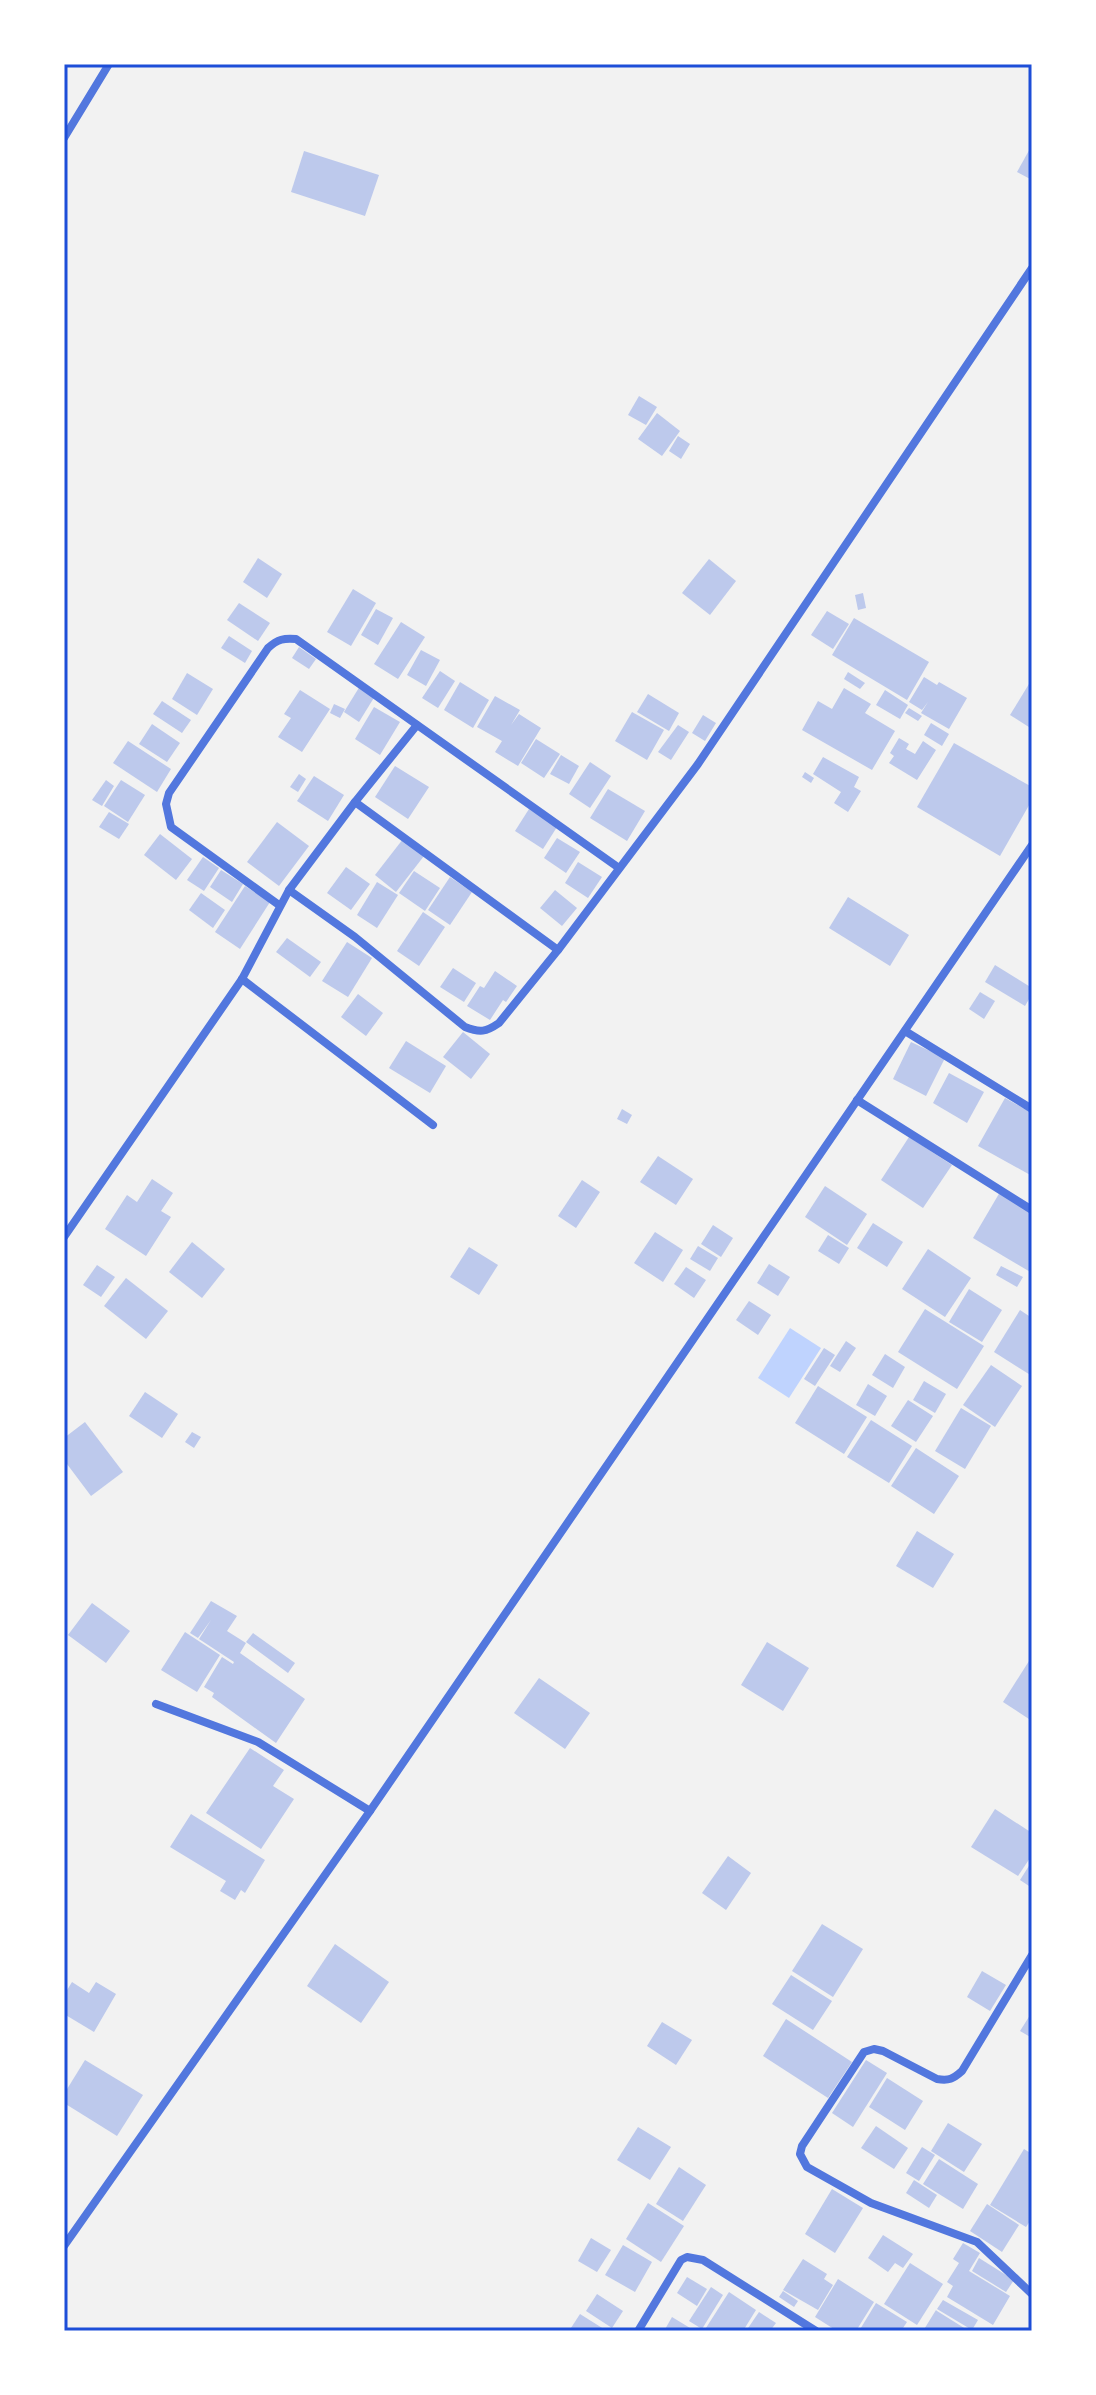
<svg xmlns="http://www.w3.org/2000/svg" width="1096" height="2395" font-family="Inter,sans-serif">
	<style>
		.water { fill: #bfd3fe }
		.building { fill: #bdc9ec }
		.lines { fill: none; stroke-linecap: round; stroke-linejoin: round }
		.minor { stroke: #5277de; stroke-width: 8 }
		.neatline { fill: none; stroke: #1d4ed8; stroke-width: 3 }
	</style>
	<rect width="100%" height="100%" fill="#f2f2f2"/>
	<path class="water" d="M790,1328L821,1348L789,1398L758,1378Z"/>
	<g class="building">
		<path d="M1032,145V180L1017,172Z"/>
		<path d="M304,151L379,175L365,216L291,192Z"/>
		<path d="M639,396L657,407L646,425L628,415Z"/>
		<path d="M657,413L680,431L662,456L638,439Z"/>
		<path d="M678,436L690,444L681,459L669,451Z"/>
		<path d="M258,558L282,574L267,598L243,582Z"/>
		<path d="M709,559L736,581L710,615L682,593Z"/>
		<path d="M353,589L376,603L351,646L327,632Z"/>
		<path d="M863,593L866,608L858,610L855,595Z"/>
		<path d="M239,603L270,623L258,641L227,620Z"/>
		<path d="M376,609L393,618L378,645L361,635Z"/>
		<path d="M827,611L849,624L833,649L811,635Z"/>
		<path d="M854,618L929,662L907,700L832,655Z"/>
		<path d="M401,622L425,637L398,679L374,664Z"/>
		<path d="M229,636L252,651L245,663L221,648Z"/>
		<path d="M299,647L316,659L309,669L292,658Z"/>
		<path d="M421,650L440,660L426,686L407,675Z"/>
		<path d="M440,671L455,681L438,708L422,698Z"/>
		<path d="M848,672L865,683L860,689L844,679Z"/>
		<path d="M187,673L213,689L197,715L172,699Z"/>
		<path d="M924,677L937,685L939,682L967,698L949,729L921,713L928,702L922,710L909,702Z"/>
		<path d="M1032,679V729L1010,715Z"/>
		<path d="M460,682L489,700L473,728L444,710Z"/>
		<path d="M360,686L375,696L359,722L344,712Z"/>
		<path d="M844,688L871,704L865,713L895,731L872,770L802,730L818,701L832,709Z"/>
		<path d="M300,690L330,709L302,752L278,737L291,718L284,714Z"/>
		<path d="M885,690L908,705L900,719L876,705Z"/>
		<path d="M648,694L679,713L669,731L637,712Z"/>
		<path d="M495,696L520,710L511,725L519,714L541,728L518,766L495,752L502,741L477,727Z"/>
		<path d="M162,701L191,720L182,733L153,714Z"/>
		<path d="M334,704L345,709L340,718L330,713Z"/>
		<path d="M374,707L400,722L380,755L355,739Z"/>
		<path d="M909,708L922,716L918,721L905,713Z"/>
		<path d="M632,712L664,730L647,760L615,741Z"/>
		<path d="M703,715L716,723L705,741L692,733Z"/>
		<path d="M931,723L949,734L942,746L924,735Z"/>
		<path d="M152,724L180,743L167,762L139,744Z"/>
		<path d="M678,725L689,732L671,760L658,752Z"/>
		<path d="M899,738L909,744L906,749L915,754L923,741L936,750L917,780L889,763L894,756L890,753Z"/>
		<path d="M536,739L560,754L544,778L521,763Z"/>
		<path d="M128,741L171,769L157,792L113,763Z"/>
		<path d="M954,743L1032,787V800L1000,856L917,807Z"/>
		<path d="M561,755L579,766L569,784L550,774Z"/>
		<path d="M823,757L859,777L854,787L861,791L848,812L834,803L841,792L813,774Z"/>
		<path d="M590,762L611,776L590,808L569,794Z"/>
		<path d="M395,766L429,787L408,819L375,797Z"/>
		<path d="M805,772L814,778L811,783L802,777Z"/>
		<path d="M299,774L306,779L298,792L290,787Z"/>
		<path d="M314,776L344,795L328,821L297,801Z"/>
		<path d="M106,780L114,786L102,806L92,800Z"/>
		<path d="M121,780L145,795L128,822L104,806Z"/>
		<path d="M608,789L645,811L627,841L590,818Z"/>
		<path d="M529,809L557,827L543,849L515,831Z"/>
		<path d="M109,812L129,824L119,839L99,827Z"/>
		<path d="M277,822L309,846L279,886L247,862Z"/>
		<path d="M160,834L192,859L176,880L144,855Z"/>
		<path d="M557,838L580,852L566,873L544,858Z"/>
		<path d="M403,839L424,856L396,892L375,875Z"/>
		<path d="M203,857L219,868L204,891L187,880Z"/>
		<path d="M578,862L602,877L588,898L565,883Z"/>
		<path d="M346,867L370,884L351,910L327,893Z"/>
		<path d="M221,870L243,884L232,902L210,887Z"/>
		<path d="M414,871L440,888L425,911L399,893Z"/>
		<path d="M450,877L472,892L450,925L428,910Z"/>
		<path d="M377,882L398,895L377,928L357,915Z"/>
		<path d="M245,886L270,902L240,949L215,932Z"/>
		<path d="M555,890L577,908L562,926L540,908Z"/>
		<path d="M201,893L225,910L213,928L189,910Z"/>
		<path d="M848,897L909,935L890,966L829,928Z"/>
		<path d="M423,912L445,927L419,966L397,951Z"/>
		<path d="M287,938L321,962L310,977L276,952Z"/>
		<path d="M347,942L372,958L348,997L322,981Z"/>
		<path d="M995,965L1032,988V994L1025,1006L985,982Z"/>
		<path d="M453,968L476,983L464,1002L440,987Z"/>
		<path d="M495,971L517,986L506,1002L503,1000L490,1020L467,1006L480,986L484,988Z"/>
		<path d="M980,992L995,1001L984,1019L969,1009Z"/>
		<path d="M358,994L383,1013L366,1036L341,1017Z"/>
		<path d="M463,1032L490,1054L471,1079L443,1057Z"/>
		<path d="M406,1041L446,1066L430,1093L389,1068Z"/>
		<path d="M911,1042L945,1058L926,1096L893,1079Z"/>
		<path d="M949,1073L984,1092L967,1123L933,1103Z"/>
		<path d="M1005,1098L1032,1113V1176L978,1146Z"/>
		<path d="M622,1109L632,1115L627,1124L617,1119Z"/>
		<path d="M909,1137L952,1165L923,1208L881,1180Z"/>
		<path d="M658,1156L693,1179L676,1205L640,1182Z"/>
		<path d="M152,1179L173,1193L161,1211L171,1217L146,1256L105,1229L127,1195L137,1202Z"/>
		<path d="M582,1180L600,1192L576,1228L558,1216Z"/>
		<path d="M825,1186L867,1214L847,1245L805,1217Z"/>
		<path d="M1000,1192L1032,1211V1273L973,1238Z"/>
		<path d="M873,1223L903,1242L887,1267L857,1248Z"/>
		<path d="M713,1225L733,1238L721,1257L701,1244Z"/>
		<path d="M655,1232L683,1250L663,1282L634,1263Z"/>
		<path d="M828,1235L849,1248L839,1264L818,1251Z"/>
		<path d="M192,1242L225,1269L202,1298L169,1272Z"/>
		<path d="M698,1246L718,1258L710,1271L690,1259Z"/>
		<path d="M469,1247L498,1265L479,1295L450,1277Z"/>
		<path d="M928,1249L971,1278L945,1317L902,1289Z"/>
		<path d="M769,1264L790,1277L778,1296L757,1283Z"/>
		<path d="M97,1265L115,1277L101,1297L83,1285Z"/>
		<path d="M1001,1266L1023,1277L1017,1287L996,1275Z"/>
		<path d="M686,1267L706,1280L694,1298L674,1284Z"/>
		<path d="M126,1278L168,1311L146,1339L104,1306Z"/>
		<path d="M969,1289L1002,1310L982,1342L949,1322Z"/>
		<path d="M749,1301L771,1315L758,1335L736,1320Z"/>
		<path d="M925,1309L984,1346L957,1389L898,1352Z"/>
		<path d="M1020,1310L1032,1318V1376L994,1352Z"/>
		<path d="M846,1341L856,1348L840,1372L830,1366Z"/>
		<path d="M824,1348L835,1355L815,1386L804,1379Z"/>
		<path d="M885,1354L905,1367L893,1388L872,1375Z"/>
		<path d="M991,1365L1022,1386L995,1427L963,1405Z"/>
		<path d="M924,1381L946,1394L935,1413L913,1400Z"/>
		<path d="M868,1384L887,1396L875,1416L856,1405Z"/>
		<path d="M818,1386L867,1417L844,1454L795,1423Z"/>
		<path d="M145,1392L178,1414L162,1438L129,1416Z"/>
		<path d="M908,1400L933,1416L916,1442L891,1426Z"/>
		<path d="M961,1408L991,1426L965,1469L935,1451Z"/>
		<path d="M871,1420L912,1446L889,1483L847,1457Z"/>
		<path d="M85,1422L123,1472L91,1496L64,1460V1438Z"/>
		<path d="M192,1432L201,1437L194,1448L185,1442Z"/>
		<path d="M916,1448L959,1476L934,1514L891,1486Z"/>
		<path d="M917,1531L954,1554L933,1588L896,1566Z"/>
		<path d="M211,1601L237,1616L227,1631L246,1643L240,1653L305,1699L276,1743L212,1697L214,1693L204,1687L222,1657L233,1664L234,1662L199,1639L211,1620L198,1638L190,1633Z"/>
		<path d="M92,1603L130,1631L106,1663L68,1635Z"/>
		<path d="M185,1632L220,1655L197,1692L161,1670Z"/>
		<path d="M253,1633L295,1663L288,1673L246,1642Z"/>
		<path d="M767,1642L809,1668L783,1711L741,1685Z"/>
		<path d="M1029,1661L1032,1664V1721L1003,1702Z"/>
		<path d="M539,1678L590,1713L565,1749L514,1713Z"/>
		<path d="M250,1748L284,1770L273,1786L294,1799L261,1849L206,1813Z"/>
		<path d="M995,1809L1032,1833V1855L1018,1876L971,1847Z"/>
		<path d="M191,1814L265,1860L245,1893L241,1890L235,1900L220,1891L226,1881L170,1847Z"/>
		<path d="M728,1856L751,1873L726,1910L702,1893Z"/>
		<path d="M1032,1861V1888L1020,1880Z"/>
		<path d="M822,1924L863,1949L833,1997L792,1971Z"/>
		<path d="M335,1944L389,1982L361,2023L307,1986Z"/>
		<path d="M982,1971L1006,1985L990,2011L967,1997Z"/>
		<path d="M791,1975L832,2001L813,2030L772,2004Z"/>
		<path d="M72,1982L89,1993L96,1982L116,1994L94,2032L64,2014V1995Z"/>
		<path d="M1032,2012V2038L1020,2031Z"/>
		<path d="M786,2019L852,2062L828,2098L763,2056Z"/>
		<path d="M662,2022L692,2040L676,2065L647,2046Z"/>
		<path d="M85,2060L143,2095L117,2136L64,2103V2094Z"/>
		<path d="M866,2060L887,2073L853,2127L832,2113Z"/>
		<path d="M887,2078L923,2101L905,2130L869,2107Z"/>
		<path d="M948,2123L982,2144L964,2172L931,2151Z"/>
		<path d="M876,2126L908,2148L894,2169L861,2148Z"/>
		<path d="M638,2127L671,2147L650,2180L617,2160Z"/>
		<path d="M922,2147L935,2155L919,2181L906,2173Z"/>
		<path d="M1024,2149L1032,2154V2218L1026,2227L990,2205Z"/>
		<path d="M939,2159L978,2184L963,2209L923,2184Z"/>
		<path d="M679,2167L706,2185L683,2221L656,2204Z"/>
		<path d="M914,2180L937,2195L929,2208L906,2193Z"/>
		<path d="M832,2189L863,2208L835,2253L805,2234Z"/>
		<path d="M648,2203L684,2226L661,2262L626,2239Z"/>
		<path d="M987,2204L1019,2225L1002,2252L970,2231Z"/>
		<path d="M883,2235L913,2254L903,2268L895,2263L888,2272L868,2258Z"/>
		<path d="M591,2238L611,2250L597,2272L578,2261Z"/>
		<path d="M963,2243L980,2253L969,2271L1010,2296L993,2325L947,2297L953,2286L947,2282L959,2263L953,2259Z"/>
		<path d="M623,2245L652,2262L635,2292L605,2275Z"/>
		<path d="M979,2258L1014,2280L1006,2292L972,2271Z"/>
		<path d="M803,2259L827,2274L824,2279L833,2285L818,2310L783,2290Z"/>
		<path d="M910,2263L943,2284L917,2325L884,2304Z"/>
		<path d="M687,2277L707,2289L697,2306L677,2293Z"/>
		<path d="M838,2279L874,2302L856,2331H837L815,2317Z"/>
		<path d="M711,2287L723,2295L702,2329L689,2321Z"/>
		<path d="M783,2291L798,2301L794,2307L779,2297Z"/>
		<path d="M729,2292L756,2310L743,2331H704Z"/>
		<path d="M597,2294L623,2311L612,2328L586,2311Z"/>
		<path d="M943,2300L978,2320L972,2330L937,2309Z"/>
		<path d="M876,2303L907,2322L901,2331H859Z"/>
		<path d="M936,2310L937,2311L969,2331H923Z"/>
		<path d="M759,2312L776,2323L770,2331H746Z"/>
		<path d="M580,2314L607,2331H569Z"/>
		<path d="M672,2317L695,2331H664Z"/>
	</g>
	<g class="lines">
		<g class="minor">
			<path d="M64,138L109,64"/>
			<path d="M355,802L558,950"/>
			<path d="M289,890L355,937L465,1027C480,1033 486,1032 499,1023L558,950L698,764L1032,268"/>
			<path d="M279,905L171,827L166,804L169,793L268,648C278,639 284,638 296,639L619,868"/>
			<path d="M242,979L433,1125"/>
			<path d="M905,1031L1032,1109"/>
			<path d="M857,1100L1032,1210"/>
			<path d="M64,1237L242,979L289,890L355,802L417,725"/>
			<path d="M156,1704L258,1742L370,1811"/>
			<path d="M1032,1955L962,2071C953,2079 949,2081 937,2079L883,2051L874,2049L864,2052L802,2146L800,2154L807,2167L871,2203L977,2242L1032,2294"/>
			<path d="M64,2246L370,1811L1032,845"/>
			<path d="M638,2331L681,2260L687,2257L703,2260L816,2331"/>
		</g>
	</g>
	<rect width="1096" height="2395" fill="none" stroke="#ffffff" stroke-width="132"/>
	<rect x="66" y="66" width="964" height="2263" class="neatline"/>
</svg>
